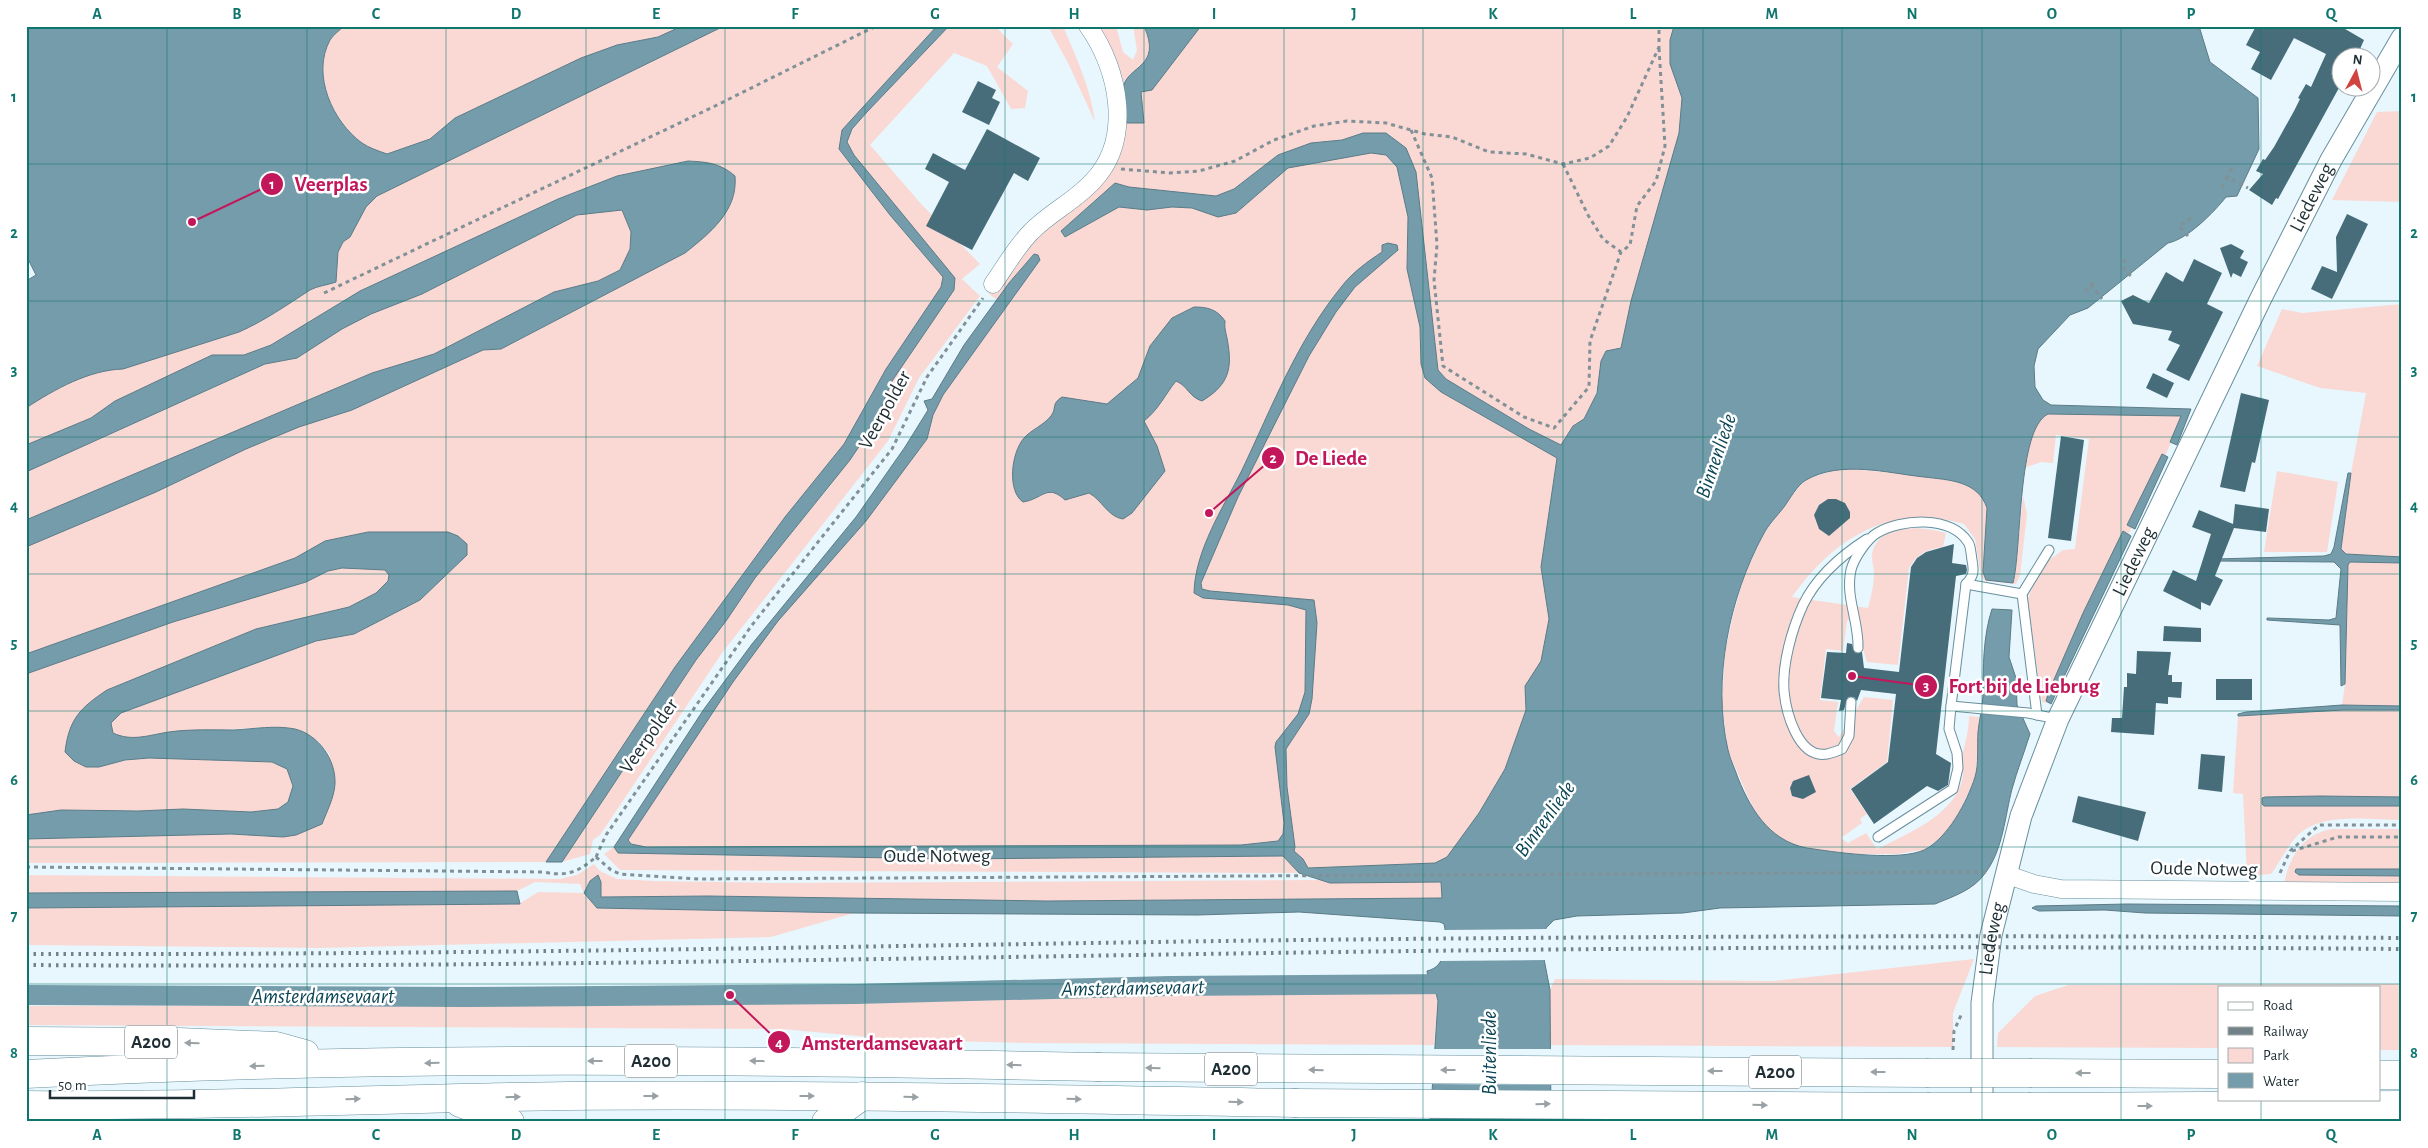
<svg xmlns="http://www.w3.org/2000/svg" width="2428" height="1148" font-family="'Alegreya Sans',sans-serif">
	<style>
		.green { fill: #fad9d5 }
		.water { fill: #759caa; stroke: #5b7b87 }
		.pier { fill: #e7f7fd }
		.lines { fill: none; stroke-linecap: round; stroke-linejoin: round }
		.canal { stroke: #759caa; stroke-width: 20 }
		.building { fill: #476d7a }
		.service-casing { stroke: #688f9d; stroke-width: 11 }
		.minor-casing { stroke: #688f9d; stroke-width: 19 }
		.tertiary-casing { stroke: #688f9d; stroke-width: 23 }
		.primary-casing { stroke: #688f9d; stroke-width: 29 }
		.motorway-casing { stroke: #688f9d; stroke-width: 29 }
		.path { stroke: #819197; stroke-width: 3; stroke-dasharray: 4 4; stroke-linecap: butt }
		.service { stroke: #fff; stroke-width: 9 }
		.minor { stroke: #fff; stroke-width: 18 }
		.tertiary { stroke: #fff; stroke-width: 21 }
		.primary { stroke: #fff; stroke-width: 28 }
		.motorway { stroke: #fff; stroke-width: 28 }
		.rail { stroke: #728288; stroke-width: 4; stroke-dasharray: 2.5 5; stroke-linecap: butt }
		.motorway-bridge-casing { stroke: #688f9d; stroke-width: 29; stroke-linecap: butt }
		.motorway-bridge { stroke: #fff; stroke-width: 28 }
		.oneway { fill: #9aa1a4 }
		.grid { fill: none; stroke: #0f766e; stroke-width: 1; stroke-opacity: 0.55 }
		.labels { text-anchor: middle; dominant-baseline: central; stroke-width: 5; stroke-linejoin: round; paint-order: stroke }
		.shield { fill: #fff; stroke: #626d71; stroke-width: 1 }
		.shield-label { font-size: 19px; font-weight: bold; fill: #1e2e34 }
		.street-label { font-size: 20px; fill: #1e2e34; stroke: #fff }
		.water-label { font-size: 21px; font-style: italic; fill: #0c4656; stroke: #fff }
		.leader { fill: none; stroke: #c2185b; stroke-width: 2 }
		.callout-dot { fill: #c2185b; stroke: #fff; stroke-width: 2 }
		.mark-label { font-size: 15px; text-anchor: middle; font-weight: bold; fill: #fff }
		.callout-label { font-size: 21px; text-anchor: middle; font-weight: bold; fill: #c2185b; stroke: #fff; stroke-width: 5; stroke-linejoin: round; paint-order: stroke }
		.neatline { fill: none; stroke: #0f766e; stroke-width: 2 }
		.grid-label { font-size: 16px; text-anchor: middle; font-weight: bold; fill: #0f766e }
	</style>
	<rect width="100%" height="100%" fill="#e7f7fd"/>
	<g class="green">
		<path d="M344,26H682L658,37L617,45L581,58L455,118L430,139L387,154C379,151 369,148 362,143C333,122 312,75 330,40C333,35 340,30 344,26Z"/>
		<path d="M724,26H937L842,130L839,149L890,215L943,277L941,287L886,369L844,444L785,517L675,667L546,862L26,863V839L232,834L283,837L335,783L329,754L317,740L297,730L277,727L169,732L144,737L124,738L113,733L111,723L121,713L317,641L354,634L420,600L467,555L325,541L295,558L26,654V547L156,492L246,449L299,427L352,410L483,350L501,349L685,253L688,161L617,176L558,199L360,291L271,345L244,355H212L115,401L91,418L26,445V408C55,389 89,370 123,369L239,332C264,321 287,305 310,290C317,286 328,285 336,282L338,252L343,242L350,237L366,207L377,196Z"/>
		<path d="M949,26H995L1013,44L997,67L1028,91L1025,108L1011,109L987,66L954,53L870,145L923,206L980,264L962,279L980,296L919,378L888,441L722,653L600,835L593,840L590,854L562,862L696,660L726,621L755,578L829,487L876,421L892,381L954,290L919,235L854,155L847,142L852,130L867,112Z"/>
		<path d="M1048,26H1063C1076,57 1091,89 1095,122L1069,65Z"/>
		<path d="M1087,26H1116L1123,52L1133,60L1137,50L1133,26H1144C1163,68 1126,65 1123,88C1121,98 1125,114 1127,123L1140,92L1164,74L1201,26H1674L1670,40V64L1682,98L1679,133L1621,348L1601,361C1598,382 1597,401 1585,418C1577,429 1567,432 1561,445L1529,429L1446,379L1438,370L1421,226L1406,148L1386,133H1363L1342,140L1311,143L1278,155L1234,189L1216,196L1129,187L1115,183L1061,231L1065,237L1119,207L1147,210L1172,207L1192,208L1218,217L1236,213L1288,168L1309,163L1371,153L1386,155L1397,167L1408,217L1407,269L1420,327L1441,392L1557,458L1541,567L1549,619L1541,661L1525,686L1526,710L1505,769L1479,813L1447,857L1435,863L1308,868C1278,837 1283,841 1241,845L646,847L631,844L628,840L629,835L733,682L778,621L927,439L933,415L943,395L1040,260L1030,258L997,300L989,294L1031,239L1088,192L1117,116Z"/>
		<path d="M2402,111V202L2332,200L2377,112Z"/>
		<path d="M611,210H622L631,232L630,249L621,270L598,281L554,293L434,354L372,373L26,520V472L266,364L297,358L342,329L371,314L422,294L577,215Z"/>
		<path d="M2402,304V557L2346,554L2341,549L2351,473L2366,393L2320,388L2257,366L2282,309L2302,313Z"/>
		<path d="M2048,414L2181,416L2182,418C2140,514 2092,608 2048,703L2042,702L2027,600L2037,577L2049,560L2063,550L2075,549L2089,439L2056,435L2053,463L2041,462L2024,468C2027,452 2031,422 2048,414Z"/>
		<path d="M1842,468C1870,472 1955,475 1975,489C1982,494 1985,501 1987,508L1983,572L1986,580L2015,576L2023,496L2027,514L2020,576L2016,584L1985,581L1981,576L1975,539L1964,524C1890,503 1834,538 1792,597L1868,608C1871,597 1874,585 1874,573C1874,565 1870,558 1873,550C1882,522 1925,527 1946,533L1943,547C1927,549 1917,554 1909,568L1898,665L1867,662L1853,617L1847,621L1843,651L1826,649L1820,700L1838,702L1834,731L1839,737L1864,697L1893,700L1887,762L1850,789L1867,814L1860,819L1862,823L1841,838L1848,843L1866,833L1877,849C1907,834 1957,814 1963,776C1963,771 1961,766 1961,761C1964,746 1969,732 1969,716L1979,717L1976,776L1956,819L1942,837L1923,850L1897,854H1853L1807,849L1791,844L1772,832L1756,815L1728,751L1722,704L1725,652L1733,616L1744,576L1764,533L1804,480Z"/>
		<path d="M2277,471L2338,482L2327,552H2264Z"/>
		<path d="M2350,562L2402,563V706L2342,705L2345,684L2347,570Z"/>
		<path d="M342,568L385,570L389,575L388,581L376,593L349,607L256,629L107,690L99,767C154,749 215,763 272,762L287,769L293,786L288,802L278,809L251,812L183,809L138,811L61,810L26,815V674L173,622L306,582L328,571Z"/>
		<path d="M2343,710H2402V797H2265L2264,806H2402V820C2370,820 2321,811 2297,836C2287,847 2280,862 2271,874L2247,876L2243,794L2233,793L2238,716Z"/>
		<path d="M2332,829H2402V869H2299V875L2402,876V886L2284,884C2289,857 2303,834 2332,829Z"/>
		<path d="M614,847L618,853C840,859 1061,857 1283,856L1299,873L620,870L604,854Z"/>
		<path d="M594,864L600,871L617,879L654,881L777,883L1321,880L1330,883L1441,882L1443,898L1047,901L708,896L600,897L601,882L597,908L854,913L771,937L319,948L26,945V908L519,904L538,892L584,893L580,884L535,882L517,891L26,893V875L560,879L577,875Z"/>
		<path d="M1974,959L1953,1013V1047L1550,1045V990L1555,979L1774,981Z"/>
		<path d="M2402,984V1050H2379V987H2219V1048L1997,1047L1998,1033L2035,996L2068,985Z"/>
		<path d="M1433,992L1437,994L1438,1001L1434,1045L1027,1043L901,1040L782,1029L26,1025V1006L568,1005Z"/>
	</g>
	<g class="water">
		<path d="M26,26H344C340,30 333,35 330,40C311,75 333,122 362,143C369,148 379,151 387,154L430,139L455,118L581,58L617,45L658,37L682,26H724L377,196L366,207L350,237L343,242L338,252L336,282C328,285 317,286 310,290C287,305 264,321 239,332L123,369C89,370 55,389 26,408V281L36,275L26,255Z"/>
		<path d="M937,26H949L867,112L852,129L847,142L854,155L955,278L954,290L892,381L876,421L850,460L755,578L726,621L696,660L562,862H546L675,667L785,517L844,444L886,369L941,287L943,277L890,215L839,149L842,130Z"/>
		<path d="M1144,26H1201L1152,90L1141,92L1144,123H1127C1125,113 1121,98 1123,88C1127,65 1163,68 1144,26Z"/>
		<path d="M1674,26H2199L2210,62L2258,98L2259,149L2237,196L2226,197C2214,212 2188,239 2168,243L2088,308L2070,315L2038,349L2034,366L2035,387L2043,400L2051,405L2191,409L2177,445L2170,442L2181,416L2048,414C2017,429 2022,548 2013,583L1986,580L1983,572L1987,508C1978,481 1950,480 1924,477C1887,473 1841,460 1806,480C1797,485 1790,499 1784,507C1777,516 1768,525 1763,535C1729,598 1712,680 1728,750C1730,759 1735,769 1738,778C1752,813 1773,845 1814,849C1840,853 1900,861 1924,850C1948,838 1967,802 1975,777C1979,764 1977,746 1978,732C1979,721 1982,709 1983,697C1983,668 1983,636 1992,609L2012,610L2009,657L2016,678L2017,705L2030,734C2024,753 2017,771 2012,789C2005,816 2003,849 1986,872C1974,890 1954,896 1935,904L1720,908L1683,913L1577,916L1554,920L1546,928L1544,959L1550,990L1551,1122H1430L1438,1001L1436,993L1430,992L1427,971C1447,966 1443,948 1445,929L1444,924L1440,922L1299,912L1197,915L854,913L597,908L584,893L590,881L598,875L601,882V897L708,896L1047,901L1442,898L1441,882L1330,883L1299,873L1283,856L950,859L618,853L614,847L704,709L752,644L856,517L905,447L928,410L924,401L932,399L964,345L1009,283L1034,254L1038,255L1040,260L943,395L933,415L927,439L866,521L778,621L733,682L628,840L631,844L646,847L1241,845L1278,841L1283,834L1284,823L1275,747L1276,742L1298,714L1305,692L1306,610L1288,605L1203,598L1194,593C1195,550 1223,508 1242,470C1272,407 1297,341 1342,286C1353,272 1367,262 1382,252V245L1388,243L1397,245L1398,250L1355,287L1336,312L1309,356L1238,497L1201,583L1202,589L1210,591L1314,600L1317,623L1312,699L1309,714L1286,749L1287,787L1295,847L1294,851L1303,859L1308,868L1435,863L1447,857L1479,813L1505,769L1526,710L1525,686L1541,661L1549,619L1541,567L1557,458L1441,392L1425,378L1421,364L1420,327L1407,269L1408,217L1397,167L1386,155L1371,153L1288,168L1236,213L1218,217L1192,208L1172,207L1147,210L1119,207L1065,237L1061,231L1115,183L1129,187L1216,196L1234,189L1278,155L1311,143L1342,140L1363,133H1386L1406,148L1416,172L1438,370L1446,379L1529,429L1561,445L1573,426L1584,419L1597,393L1601,361L1606,351L1621,348L1631,301L1679,133L1682,98L1670,64V40Z"/>
		<path d="M688,161C707,162 720,163 735,176C738,211 710,233 685,253L501,349L483,350L352,410L299,427L246,449L156,492L26,547V520L372,373L434,354L554,292L598,281L620,270L630,249L631,232L622,210L577,215L422,294L371,314L342,329L297,358L265,364L26,472V445L91,418L115,401L212,355H244L271,345L360,291L558,199L617,176Z"/>
		<path d="M1194,307C1207,307 1217,309 1225,321C1224,330 1227,335 1228,344C1233,373 1225,387 1202,401C1189,397 1188,386 1176,381C1164,396 1159,409 1144,421L1157,446L1165,471L1132,513L1123,519C1108,517 1102,500 1089,493L1065,500C1047,483 1043,499 1023,502C1007,491 1011,453 1024,438C1031,430 1044,425 1051,416C1057,408 1051,404 1062,397L1107,404L1138,378L1150,346L1172,318Z"/>
		<path d="M2162,454L2168,457L2135,529L2127,525Z"/>
		<path d="M2348,473H2351L2341,549L2346,554L2402,557V563L2350,562L2348,565L2345,684L2341,686L2340,625L2267,620V618L2329,620L2336,618L2341,569L2334,562L2216,561L2215,559L2324,556L2331,554L2334,547Z"/>
		<path d="M2123,531L2131,536L2051,704L2046,701L2049,691L2083,613Z"/>
		<path d="M368,532H448L458,536L467,544V555L420,600L354,634L316,641L121,713L111,723L113,733C132,742 149,735 169,732C190,729 213,730 234,730C254,729 275,725 295,729C319,735 336,760 335,784C334,798 327,811 322,824L296,835L283,837L231,834L26,839V815L61,810L138,811L183,809L251,812L278,809L288,802L293,786L287,769L272,762L149,758L125,760L99,767H86L74,761L65,752C69,719 80,708 107,690L256,629L349,607L376,593L388,581L389,575L385,570L342,568L328,571L306,582L173,622L26,674V654L295,558L325,541Z"/>
		<path d="M2342,705L2402,706V710H2343L2238,716V714L2246,712Z"/>
		<path d="M2320,796L2402,797V806H2264L2262,804V798L2265,797Z"/>
		<path d="M2296,869H2402V876L2299,875L2295,872Z"/>
		<path d="M517,891L520,904L26,908V893Z"/>
		<path d="M2127,904L2402,906V916L2145,913L2105,910L2039,911L2032,908L2036,906Z"/>
	</g>
	<g class="pier">
		<path d="M1548,929L1547,960L1439,961L1441,956L1443,930Z"/>
		<path d="M1431,1049H1553V1085L1429,1084Z"/>
	</g>
	<g class="lines">
		<path class="canal" d="M26,995L466,997L855,994L1170,986L1454,984"/>
	</g>
	<g class="building">
		<path d="M2256,26H2340L2364,40L2356,58H2340V86L2278,199L2276,198L2272,205L2249,190L2263,174L2256,171L2263,159L2265,160L2274,147L2294,111L2300,99L2298,98L2306,84L2311,87L2326,54L2294,38L2271,80L2251,69L2260,52L2246,45Z"/>
		<path d="M978,81L996,90L992,98L1000,102L989,125L962,112Z"/>
		<path d="M987,129L1040,158L1028,181L1014,173L972,250L926,226L949,182L925,169L933,153L965,170Z"/>
		<path d="M2347,214L2368,224L2332,299L2311,289L2322,266L2337,272L2336,237Z"/>
		<path d="M2231,244L2244,251L2240,258L2248,262L2241,277L2233,273L2231,278L2220,248Z"/>
		<path d="M2194,259L2222,273L2207,304L2223,312L2189,381L2166,370L2180,345L2168,340L2172,331L2133,324L2121,301L2133,295L2149,303L2166,272L2183,282Z"/>
		<path d="M2153,373L2174,383L2167,398L2146,388Z"/>
		<path d="M2241,393L2269,400L2255,463L2252,462L2245,492L2220,487Z"/>
		<path d="M2061,436L2084,440L2071,541L2048,538Z"/>
		<path d="M1828,499H1836L1845,503L1850,512V518L1829,536L1819,529L1814,515L1819,505Z"/>
		<path d="M2235,504L2269,509L2266,532L2234,528L2215,576L2223,580L2210,606L2201,602V610L2163,591L2173,570L2196,581L2211,534L2192,527L2199,510L2233,524Z"/>
		<path d="M1954,544L1952,563L1966,565L1967,570L1966,574L1956,576L1936,754L1951,763L1948,785L1938,791L1927,786L1874,824L1851,789L1888,762L1896,694L1861,690L1857,701L1854,697H1848L1844,710L1839,711L1841,700L1821,698L1827,652L1846,653L1847,643L1852,644L1855,653L1862,652L1864,668L1899,672L1911,567L1917,558L1926,552Z"/>
		<path d="M2164,626L2201,628V642L2163,641Z"/>
		<path d="M2137,651L2171,652L2168,675H2172V682H2182L2181,698L2168,697V704L2156,703L2154,735L2111,732L2112,718H2122L2124,687H2127V673L2136,674Z"/>
		<rect x="2216" y="679" width="36" height="21"/>
		<path d="M2201,754L2225,756L2222,792L2198,789Z"/>
		<path d="M1809,775L1816,792L1803,799L1792,796L1790,788L1793,781Z"/>
		<path d="M2078,796L2146,812L2138,841L2072,822Z"/>
	</g>
	<g class="lines">
		<g class="service-casing">
			<g id="service">
				<path d="M1966,584L2022,594"/>
				<path d="M1858,648C1859,621 1845,597 1851,570C1854,558 1867,539 1877,533C1901,519 1950,515 1968,542C1971,546 1971,555 1972,560C1974,571 1974,576 1966,584L1951,706"/>
				<path d="M1851,702L1849,736L1842,749C1837,751 1832,753 1827,754C1798,759 1786,712 1784,691C1782,664 1792,629 1803,605C1816,578 1842,555 1867,539"/>
				<path d="M2037,715L2022,594L2049,550"/>
				<path d="M1878,837L1953,789L1958,768L1957,753L1949,729L1951,706L2028,713L2057,719"/>
			</g>
		</g>
		<g class="minor-casing">
			<g id="minor">
				<path d="M993,284C1005,267 1016,247 1031,232C1049,213 1075,201 1093,181C1133,139 1119,69 1088,26"/>
				<path d="M2008,875L2034,884L2061,889L2402,892"/>
			</g>
		</g>
		<g class="tertiary-casing">
			<g id="tertiary">
				<path id="s1" d="M1982,1122V1003L1991,935L2021,816L2058,719L2261,298L2331,160L2402,38"/>
			</g>
		</g>
		<g class="primary-casing">
			<g id="primary">
				<path d="M26,1041L179,1042L276,1046L305,1054"/>
				<path d="M26,1074C383,1055 741,1060 1098,1067"/>
				<path d="M460,1103L510,1122"/>
				<path d="M26,1105C207,1107 388,1098 568,1096C810,1094 1053,1099 1295,1103"/>
				<path d="M826,1122L862,1096"/>
			</g>
		</g>
		<g class="motorway-casing">
			<g id="motorway">
				<path d="M1098,1067L1926,1073"/>
				<path d="M2032,1073L2219,1074"/>
				<path d="M2379,1075H2402"/>
				<path d="M1295,1103L1927,1107"/>
				<path d="M2031,1107L2402,1105"/>
			</g>
		</g>
		<g class="path">
			<path d="M1411,130L1432,178L1437,245L1434,280L1443,366L1524,417L1554,428L1589,387L1590,341L1621,252"/>
			<path d="M1563,164L1588,215L1603,239L1621,252L1630,245L1637,206L1656,181L1665,146L1659,48"/>
			<path d="M2232,168L2227,177L2248,188"/>
			<path d="M1121,169L1170,173L1199,171L1235,161L1274,140L1314,126L1347,121L1386,123L1425,134L1452,137L1489,152L1526,154L1563,164L1590,158L1609,146L1627,117L1659,47V26"/>
			<path d="M2222,187L2227,177"/>
			<path d="M2188,236L2179,226L2191,218"/>
			<path d="M2125,259L2124,270L2131,276"/>
			<path d="M2091,285L2095,281"/>
			<path d="M2085,291L2091,285L2102,299"/>
			<path d="M324,293L715,106L876,26"/>
			<path d="M2292,851L2338,837H2402"/>
			<path d="M596,857L611,870L620,874L699,879L1987,872"/>
			<path d="M596,857L606,835L752,625L892,449L927,377L983,298"/>
			<path d="M26,867L543,872C567,877 578,872 596,857"/>
			<path d="M2280,873L2290,851L2319,825H2402"/>
			<path d="M1953,1050L1954,1031L1962,1013"/>
		</g>
		<use href="#service" class="service"/>
		<use href="#minor" class="minor"/>
		<use href="#tertiary" class="tertiary"/>
		<use href="#primary" class="primary"/>
		<use href="#motorway" class="motorway"/>
		<g class="rail">
			<path d="M26,954C424,955 822,947 1220,941C1614,936 2008,935 2402,938"/>
			<path d="M26,965C464,968 902,958 1339,952C1693,947 2048,946 2402,949"/>
		</g>
		<g class="motorway-bridge-casing">
			<g id="motorway-bridge">
				<path d="M1926,1073H2032"/>
				<path d="M1927,1107H2031"/>
			</g>
		</g>
		<use href="#motorway-bridge" class="motorway-bridge"/>
	</g>
	<defs><path id="oneway-solid" d="M-6-.8H1V-3.2L6.5 0L1 3.2V.8H-6Z" transform="scale(1.25)"/></defs>
	<g class="oneway">
		<use href="#oneway-solid" transform="translate(192 1043) rotate(-178)"/>
		<use href="#oneway-solid" transform="translate(595 1061) rotate(180)"/>
		<use href="#oneway-solid" transform="translate(757 1061) rotate(-179)"/>
		<use href="#oneway-solid" transform="translate(432 1063) rotate(179)"/>
		<use href="#oneway-solid" transform="translate(1014 1065) rotate(-179)"/>
		<use href="#oneway-solid" transform="translate(257 1066) rotate(178)"/>
		<use href="#oneway-solid" transform="translate(1153 1068) rotate(-179)"/>
		<use href="#oneway-solid" transform="translate(1316 1070) rotate(-179)"/>
		<use href="#oneway-solid" transform="translate(1448 1070) rotate(-180)"/>
		<use href="#oneway-solid" transform="translate(1715 1071) rotate(-180)"/>
		<use href="#oneway-solid" transform="translate(1878 1072) rotate(-180)"/>
		<use href="#oneway-solid" transform="translate(2083 1073) rotate(-180)"/>
		<use href="#oneway-solid" transform="translate(651 1096)"/>
		<use href="#oneway-solid" transform="translate(807 1096)"/>
		<use href="#oneway-solid" transform="translate(513 1097) rotate(-1)"/>
		<use href="#oneway-solid" transform="translate(911 1097) rotate(1)"/>
		<use href="#oneway-solid" transform="translate(353 1099) rotate(-1)"/>
		<use href="#oneway-solid" transform="translate(1074 1099) rotate(1)"/>
		<use href="#oneway-solid" transform="translate(1236 1102) rotate(1)"/>
		<use href="#oneway-solid" transform="translate(1543 1104) rotate(-1)"/>
		<use href="#oneway-solid" transform="translate(1760 1105) rotate(1)"/>
		<use href="#oneway-solid" transform="translate(2145 1106)"/>
	</g>
	<path class="grid" d="M167,26V1122M307,26V1122M446,26V1122M586,26V1122M725,26V1122M865,26V1122M1005,26V1122M1144,26V1122M1284,26V1122M1423,26V1122M1563,26V1122M1703,26V1122M1842,26V1122M1982,26V1122M2121,26V1122M2261,26V987M26,164H2402M26,301H2402M26,437H2402M26,574H2402M26,711H2402M26,847H2402M26,984H2402M2261,1099V1122"/>
	<g class="labels">
		<g class="shield">
			<rect x="125" y="1025.5" width="52" height="33" rx="4"/>
			<rect x="625" y="1044.5" width="52" height="33" rx="4"/>
			<rect x="1205" y="1052.5" width="52" height="33" rx="4"/>
			<rect x="1749" y="1055.5" width="52" height="33" rx="4"/>
		</g>
		<g class="shield-label">
			<text x="151" y="1042">A200</text>
			<text x="651" y="1061">A200</text>
			<text x="1231" y="1069">A200</text>
			<text x="1775" y="1072">A200</text>
		</g>
		<g class="street-label">
			<text stroke="none"><textPath href="#s1" startOffset="994">Liedeweg</textPath></text>
			<text transform="translate(885 410) rotate(-61)">Veerpolder</text>
			<text stroke="none"><textPath href="#s1" startOffset="589">Liedeweg</textPath></text>
			<text transform="translate(649 736) rotate(-55)">Veerpolder</text>
			<text x="937" y="856">Oude Notweg</text>
			<text transform="translate(2204 869) rotate(1)">Oude Notweg</text>
			<text stroke="none"><textPath href="#s1" startOffset="184">Liedeweg</textPath></text>
		</g>
		<g class="water-label">
			<text transform="translate(1716 456) rotate(-71)">Binnenliede</text>
			<text transform="translate(1545 819) rotate(-54)">Binnenliede</text>
			<text transform="translate(1133 988) rotate(-1)">Amsterdamsevaart</text>
			<text x="323" y="996">Amsterdamsevaart</text>
			<text transform="translate(1489 1053) rotate(-90)">Buitenliede</text>
		</g>
	</g>
	<path class="leader" d="M192 222L272 184M1209 513L1273 458M1852 676L1926 686M730 995L779 1042"/>
	<g class="callout-dot">
		<circle cx="192" cy="222" r="5"/>
		<circle cx="1209" cy="513" r="5"/>
		<circle cx="1852" cy="676" r="5"/>
		<circle cx="730" cy="995" r="5"/>
		<circle cx="272" cy="184" r="12"/>
		<circle cx="1273" cy="458" r="12"/>
		<circle cx="1926" cy="686" r="12"/>
		<circle cx="779" cy="1042" r="12"/>
	</g>
	<g class="mark-label">
		<text x="272" y="189">1</text>
		<text x="1273" y="463">2</text>
		<text x="1926" y="691">3</text>
		<text x="779" y="1048">4</text>
	</g>
	<g class="callout-label">
		<text x="331" y="191">Veerplas</text>
		<text x="1331" y="465">De Liede</text>
		<text x="2024" y="693">Fort bij de Liebrug</text>
		<text x="882" y="1050">Amsterdamsevaart</text>
	</g>
	<rect width="2428" height="1148" fill="none" stroke="#ffffff" stroke-width="55"/>
	<rect x="2218" y="986" width="162" height="115" fill="#ffffff" stroke="#a5abae"/>
	<rect x="2228" y="1002" width="25" height="8" fill="#ffffff" stroke="#a5abae"/>
	<text x="2263" y="1010" font-size="15" fill="#1e2e34">Road</text>
	<rect x="2228" y="1027" width="25" height="8" fill="#728288" stroke="#a5abae"/>
	<text x="2263" y="1036" font-size="15" fill="#1e2e34">Railway</text>
	<rect x="2228" y="1048" width="25" height="15" fill="#fad9d5" stroke="#a5abae"/>
	<text x="2263" y="1060" font-size="15" fill="#1e2e34">Park</text>
	<rect x="2228" y="1073" width="25" height="15" fill="#759caa" stroke="#a5abae"/>
	<text x="2263" y="1086" font-size="15" fill="#1e2e34">Water</text>
	<g transform="translate(2356 72) rotate(7)"><circle r="24" fill="#ffffff" stroke="#a5abae"/>
	<path d="M0-4L9 19L0 12L-9 19Z" fill="#d1433e"/>
	<text y="-8" font-size="14" font-weight="bold" text-anchor="middle" fill="#1e2e34">N</text>
	</g>
	<path d="M50 1090v8h144v-8" fill="none" stroke="#1e2e34" stroke-width="2.5"/>
	<text x="58" y="1090" font-size="15" fill="#1e2e34" stroke="#ffffff" stroke-width="4" paint-order="stroke">50 m</text>
	<rect x="28" y="28" width="2372" height="1092" class="neatline"/>
	<g class="grid-label">
		<text x="97" y="19">A</text>
		<text x="237" y="19">B</text>
		<text x="376" y="19">C</text>
		<text x="516" y="19">D</text>
		<text x="656" y="19">E</text>
		<text x="795" y="19">F</text>
		<text x="935" y="19">G</text>
		<text x="1074" y="19">H</text>
		<text x="1214" y="19">I</text>
		<text x="1354" y="19">J</text>
		<text x="1493" y="19">K</text>
		<text x="1633" y="19">L</text>
		<text x="1772" y="19">M</text>
		<text x="1912" y="19">N</text>
		<text x="2052" y="19">O</text>
		<text x="2191" y="19">P</text>
		<text x="2331" y="19">Q</text>
		<text x="14" y="102">1</text>
		<text x="2414" y="102">1</text>
		<text x="14" y="238">2</text>
		<text x="2414" y="238">2</text>
		<text x="14" y="375">3</text>
		<text x="2414" y="375">3</text>
		<text x="14" y="511">4</text>
		<text x="2414" y="511">4</text>
		<text x="14" y="648">5</text>
		<text x="2414" y="648">5</text>
		<text x="14" y="785">6</text>
		<text x="2414" y="785">6</text>
		<text x="14" y="921">7</text>
		<text x="2414" y="921">7</text>
		<text x="14" y="1058">8</text>
		<text x="2414" y="1058">8</text>
		<text x="97" y="1140">A</text>
		<text x="237" y="1140">B</text>
		<text x="376" y="1140">C</text>
		<text x="516" y="1140">D</text>
		<text x="656" y="1140">E</text>
		<text x="795" y="1140">F</text>
		<text x="935" y="1140">G</text>
		<text x="1074" y="1140">H</text>
		<text x="1214" y="1140">I</text>
		<text x="1354" y="1140">J</text>
		<text x="1493" y="1140">K</text>
		<text x="1633" y="1140">L</text>
		<text x="1772" y="1140">M</text>
		<text x="1912" y="1140">N</text>
		<text x="2052" y="1140">O</text>
		<text x="2191" y="1140">P</text>
		<text x="2331" y="1140">Q</text>
	</g>
</svg>
